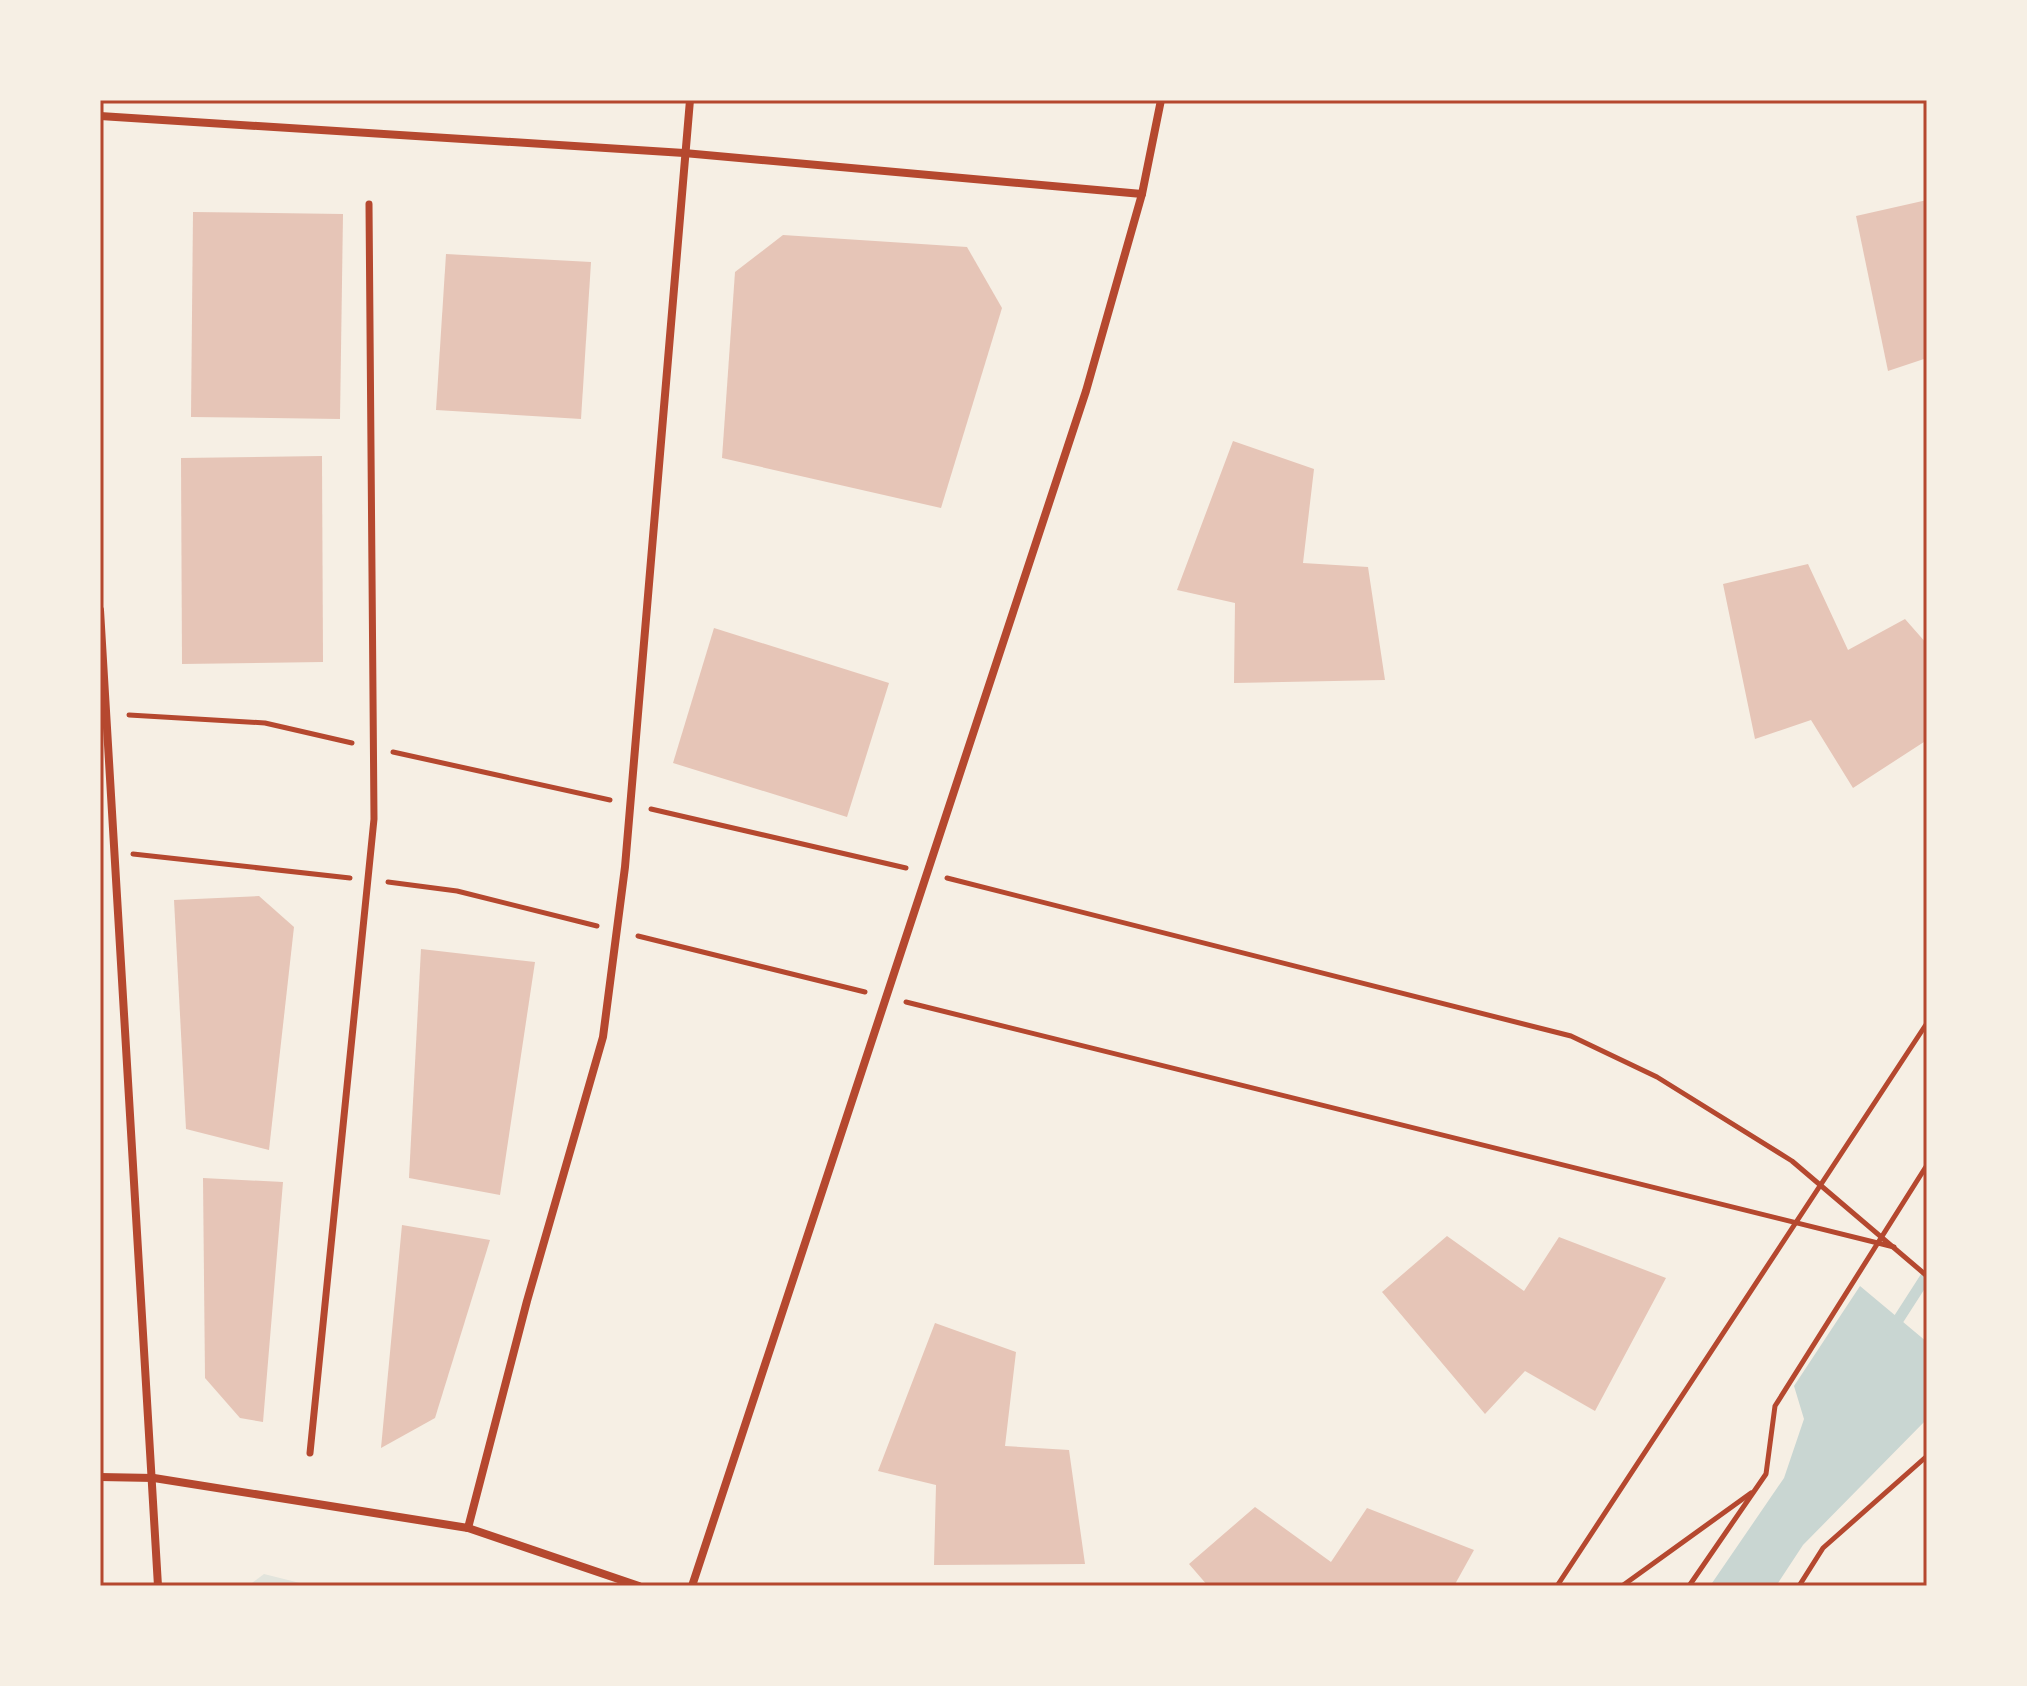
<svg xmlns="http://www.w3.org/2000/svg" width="2027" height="1686" font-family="'Asap Condensed',sans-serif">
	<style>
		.green { fill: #e2e4dc }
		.water { fill: #c9d6d2 }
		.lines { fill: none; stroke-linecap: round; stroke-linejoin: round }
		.stream { stroke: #c9d6d2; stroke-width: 11 }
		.building { fill: #e6c5b7 }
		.path { stroke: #b5482f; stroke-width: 5 }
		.pedestrian { stroke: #b5482f; stroke-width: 7 }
		.minor { stroke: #b5482f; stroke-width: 8 }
		.neatline { fill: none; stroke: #b5482f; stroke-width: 3 }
	</style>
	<rect width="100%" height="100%" fill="#f6efe4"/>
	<path class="green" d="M264,1574L312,1586H248Z"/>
	<path class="water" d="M1860,1286L1927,1342V1419L1803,1545L1776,1586H1710L1784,1478L1804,1419L1794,1386Z"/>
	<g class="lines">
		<path class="stream" d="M1891,1331L1927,1275"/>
	</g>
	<g class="building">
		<path d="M1927,200V358L1888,371L1856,216Z"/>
		<path d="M193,212L343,214L340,419L191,417Z"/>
		<path d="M783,235L967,247L1002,308L941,508L722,458L735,272Z"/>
		<path d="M446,254L591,262L581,419L436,410Z"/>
		<path d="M1233,441L1314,469L1303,563L1368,567L1385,680L1234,683L1235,603L1177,590Z"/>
		<path d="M322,456L323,662L182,664L181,458Z"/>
		<path d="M1808,564L1848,650L1905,619L1927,644V740L1853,788L1811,720L1755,739L1723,584Z"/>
		<path d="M714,628L889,683L847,817L673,763Z"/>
		<path d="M259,896L294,927L269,1150L186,1129L174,900Z"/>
		<path d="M421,949L535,962L500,1195L409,1178Z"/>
		<path d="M203,1178L283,1182L263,1422L240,1418L205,1378Z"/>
		<path d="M402,1225L490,1240L435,1418L381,1448Z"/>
		<path d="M1447,1236L1524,1291L1559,1237L1666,1278L1595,1411L1525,1371L1485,1414L1382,1292Z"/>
		<path d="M935,1323L1016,1352L1005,1446L1069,1450L1085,1564L934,1565L936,1485L878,1471Z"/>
		<path d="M1255,1507L1331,1562L1367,1508L1474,1550L1454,1586H1208L1189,1564Z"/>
	</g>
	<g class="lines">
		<g class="path">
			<path d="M129,715L265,723L352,743"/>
			<path d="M393,752L610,800"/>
			<path d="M651,809L906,868"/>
			<path d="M133,854L350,878"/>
			<path d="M947,878L1571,1036L1657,1077L1792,1161L1927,1276"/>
			<path d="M388,882L457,891L597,926"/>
			<path d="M638,936L865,992"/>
			<path d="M906,1002L1894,1247"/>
			<path d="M1557,1586L1927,1023"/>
			<path d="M1622,1586L1751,1493"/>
			<path d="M1689,1586L1766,1474L1775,1406L1927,1165"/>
			<path d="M1799,1586L1823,1548L1927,1456"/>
		</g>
		<path class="pedestrian" d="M310,1453L374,819L369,204"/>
		<g class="minor">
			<path d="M100,116L684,153L1142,194"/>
			<path d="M100,610L158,1586"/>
			<path d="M100,1477L154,1478L468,1528L639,1586"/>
			<path d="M468,1528L527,1301L603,1037L625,867L690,100"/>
			<path d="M692,1586L1086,391L1142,194L1161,100"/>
		</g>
	</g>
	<rect width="2027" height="1686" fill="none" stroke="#f6efe4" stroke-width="204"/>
	<rect x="102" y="102" width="1823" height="1482" class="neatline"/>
</svg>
